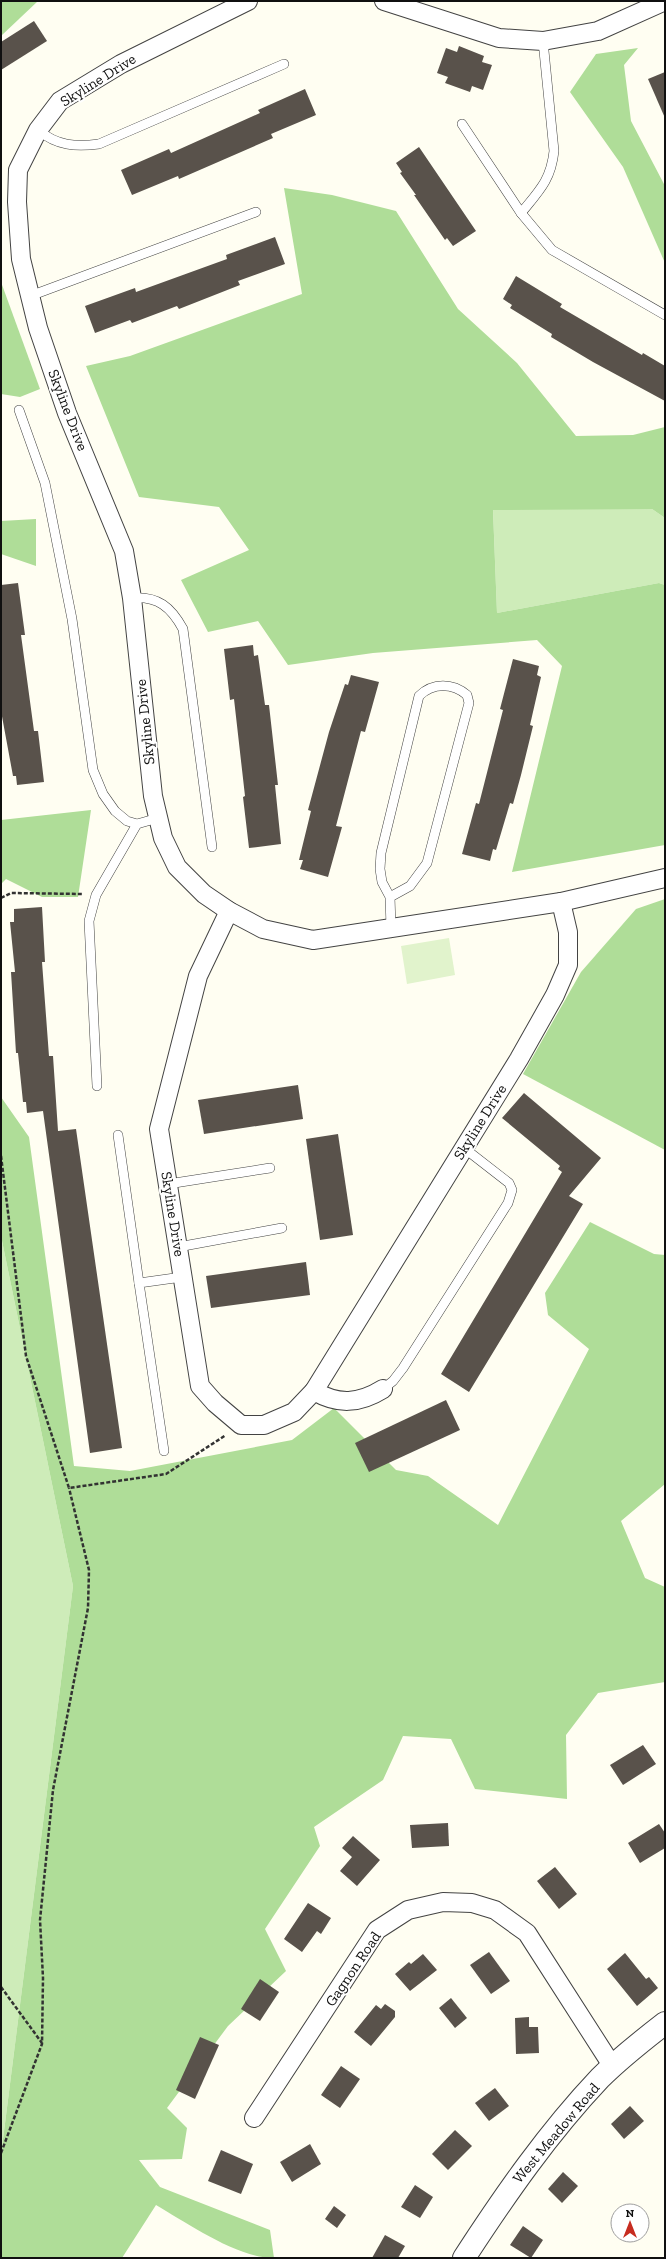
<svg xmlns="http://www.w3.org/2000/svg" width="666" height="2259" font-family="'Zilla Slab',serif">
	<style>
		.green { fill: #ceecb9 }
		.forest { fill: #afdd98 }
		.pitch { fill: #e1f3cc }
		.building { fill: #59524b }
		.lines { fill: none; stroke-linecap: round; stroke-linejoin: round }
		.service-casing { stroke: #434343; stroke-width: 10 }
		.minor-casing { stroke: #434343; stroke-width: 20 }
		.tertiary-casing { stroke: #434343; stroke-width: 24 }
		.path { stroke: #323232; stroke-width: 2.5; stroke-dasharray: 4 2; stroke-linecap: butt }
		.service { stroke: #fff; stroke-width: 9 }
		.minor { stroke: #fff; stroke-width: 18 }
		.tertiary { stroke: #fff; stroke-width: 22 }
		.labels { text-anchor: middle; dominant-baseline: central; stroke-width: 4; stroke-linejoin: round; paint-order: stroke }
		.street-label { font-size: 15px; fill: #101010; stroke: #fff }
	</style>
	<rect width="100%" height="100%" fill="#fffef2"/>
	<g class="green">
		<path d="M493,509H652L665,518V585L659,583L497,613Z"/>
		<path d="M1,1236L73,1586L1,2155Z"/>
	</g>
	<g class="forest">
		<path d="M1,1H38L1,36Z"/>
		<path d="M638,48L624,65L631,121L665,186V263L623,167L570,92L596,54Z"/>
		<path d="M284,188L332,195L396,211L458,309L517,363L576,436L633,435L665,427V518L652,509L493,510L497,613L659,583L665,585V845L512,872L562,666L537,640L373,653L288,665L258,621L208,632L181,580L249,550L219,507L139,497L86,366L130,356L302,294Z"/>
		<path d="M1,282L40,389L20,397L1,394Z"/>
		<path d="M36,519V566L1,554V521Z"/>
		<path d="M91,810L78,897H42L6,879L1,884V820Z"/>
		<path d="M665,899V1150L523,1074L581,972L636,909Z"/>
		<path d="M1,1097L29,1137L74,1466L130,1471L292,1440L334,1408L396,1470L428,1476L498,1525L589,1349L548,1315L545,1293L590,1222L654,1254L665,1255V1484L621,1521L645,1578L665,1587V1682L598,1693L566,1735L567,1799L475,1789L451,1739L403,1736L383,1780L314,1827L320,1846L265,1929L286,1971L228,2026L167,2108L187,2128L182,2159L139,2160L160,2187L270,2230L274,2258C237,2258 187,2223 156,2205L122,2258H1V2155L73,1586L1,1236Z"/>
	</g>
	<path class="pitch" d="M449,938L455,975L407,984L401,946Z"/>
	<g class="building">
		<path d="M34,21L47,41L1,70V42Z"/>
		<path d="M459,46L484,56L482,62L492,65L483,90L472,86L470,92L445,83L448,77L437,73L446,48L457,52Z"/>
		<path d="M665,72V118L648,79Z"/>
		<path d="M305,89L316,115L271,134L273,138L179,179L178,176L132,195L121,170L169,149L171,153L260,113L258,110Z"/>
		<path d="M419,147L476,231L453,246L447,238L445,240L414,195H416L400,173L402,172L396,163Z"/>
		<path d="M275,237L285,264L238,281L240,285L179,309L177,306L132,323L130,320L95,333L85,306L135,288L136,292L227,259L226,255Z"/>
		<path d="M516,276L562,304L560,307L642,355L643,353L665,366V401L593,362L551,337L552,334L510,308L512,305L503,299Z"/>
		<path d="M18,583L25,635H21L34,731H38L44,782L17,785L16,776H13L1,711V585Z"/>
		<path d="M253,645L254,656L258,655L265,705H269L278,785H275L281,844L249,848L243,797L245,796L234,699L230,700L224,649Z"/>
		<path d="M513,659L539,666L537,675L541,677L530,725L533,726L521,775L513,804L510,803L496,850L493,849L490,861L462,854L476,803L479,804L503,710L500,709Z"/>
		<path d="M351,675L379,682L365,732L361,731L336,826L342,827L328,877L300,869L303,860H299L311,811L308,810L329,732L345,684L348,685Z"/>
		<path d="M42,907L45,962H42L49,1056H53L58,1131L76,1129L122,1448L90,1453L43,1111L27,1113L26,1102H23L18,1053H16L11,972H15L10,922H14V909Z"/>
		<path d="M298,1085L303,1119L204,1134L198,1100Z"/>
		<path d="M524,1093L601,1158L569,1196L583,1204L469,1392L441,1374L562,1172L558,1169L560,1166L502,1118Z"/>
		<path d="M338,1134L353,1235L320,1240L306,1139Z"/>
		<path d="M306,1262L310,1295L211,1308L206,1276Z"/>
		<path d="M446,1400L460,1430L369,1472L355,1443Z"/>
		<path d="M643,1745L656,1764L623,1785L610,1765Z"/>
		<path d="M448,1823L449,1846L412,1848L410,1825Z"/>
		<path d="M659,1824L665,1833V1848L640,1863L628,1843Z"/>
		<path d="M353,1836L380,1860L357,1886L340,1871L352,1857L342,1848Z"/>
		<path d="M555,1867L577,1894L559,1909L537,1881Z"/>
		<path d="M308,1903L331,1918L321,1934L317,1931L302,1952L284,1939Z"/>
		<path d="M489,1952L510,1981L491,1994L470,1965Z"/>
		<path d="M625,1953L646,1979L649,1977L658,1988L637,2006L607,1969Z"/>
		<path d="M423,1954L437,1970L410,1991L395,1974L409,1962L411,1964Z"/>
		<path d="M260,1979L279,1992L260,2021L241,2009Z"/>
		<path d="M451,1998L467,2018L455,2028L439,2008Z"/>
		<path d="M385,2004L395,2011V2017L371,2046L354,2032L376,2005L381,2009Z"/>
		<path d="M529,2017V2027H538L539,2053L516,2054L515,2018Z"/>
		<path d="M200,2037L219,2045L195,2099L176,2090Z"/>
		<path d="M341,2066L360,2079L340,2108L321,2095Z"/>
		<path d="M495,2088L509,2106L489,2121L475,2103Z"/>
		<path d="M630,2106L644,2121L624,2139L611,2124Z"/>
		<path d="M455,2130L472,2146L448,2170L432,2154Z"/>
		<path d="M310,2144L321,2164L292,2182L280,2162Z"/>
		<path d="M221,2150L253,2164L241,2194L208,2181Z"/>
		<path d="M563,2172L578,2186L562,2203L548,2189Z"/>
		<path d="M415,2185L433,2197L420,2218L401,2207Z"/>
		<path d="M334,2206L346,2215L337,2228L325,2219Z"/>
		<path d="M523,2226L543,2240L531,2258L510,2245Z"/>
		<path d="M385,2235L405,2246L398,2258H372Z"/>
	</g>
	<g class="lines">
		<g class="service-casing">
			<g id="service">
				<path d="M462,124L521,213C539,191 551,180 554,151L543,41"/>
				<path d="M38,130C57,146 76,147 99,144L284,64"/>
				<path d="M521,213L552,250L665,315"/>
				<path d="M30,296L256,212"/>
				<path d="M19,410L45,483L72,619L93,770L103,794L115,811L127,821L137,824L158,818"/>
				<path d="M132,598C158,596 171,607 183,629L212,847"/>
				<path d="M390,897L410,886L427,863L469,703L467,695C453,683 433,682 419,696L381,853L380,869L382,882L390,897L391,927"/>
				<path d="M97,1086L89,921L96,895L137,824"/>
				<path d="M118,1135L139,1283"/>
				<path d="M168,1184L270,1168"/>
				<path d="M178,1247L282,1228"/>
				<path d="M383,1389L393,1381L403,1368L508,1203L512,1190L509,1183L464,1148"/>
				<path d="M164,1451L139,1283L182,1277"/>
			</g>
		</g>
		<g class="minor-casing">
			<g id="minor">
				<path d="M248,1L121,64L60,101L38,130L18,170L17,202L21,259L38,328L67,413L124,551L132,598L153,796L163,838L177,867L204,894L229,911L263,929L313,940L561,902L665,878"/>
				<path d="M384,1L499,38L543,41L598,31L665,1"/>
				<path d="M229,911L198,976L159,1129L200,1386L215,1403L241,1425H264L294,1412L314,1391C338,1405 359,1404 383,1389"/>
				<path d="M314,1391L519,1059L555,995L568,965V932L561,902"/>
				<path d="M254,2118L377,1930L408,1910L443,1902L472,1903L495,1910L527,1933L613,2067"/>
			</g>
		</g>
		<g class="tertiary-casing">
			<path id="tertiary" d="M464,2258C505,2195 548,2133 600,2078C620,2058 643,2040 665,2023"/>
		</g>
		<g class="path">
			<path d="M1,898L11,893L83,894"/>
			<path d="M1,1156L26,1356L69,1488L166,1474L226,1435"/>
			<path d="M1,1987L42,2043"/>
			<path d="M1,2153L42,2044L43,1978L40,1920L53,1790L88,1608L89,1570L69,1488"/>
		</g>
		<use href="#service" class="service"/>
		<use href="#minor" class="minor"/>
		<use href="#tertiary" class="tertiary"/>
	</g>
	<g class="labels">
		<g class="street-label">
			<text transform="translate(98 80) rotate(-32)">Skyline Drive</text>
			<text transform="translate(68 410) rotate(69)">Skyline Drive</text>
			<text transform="translate(145 722) rotate(-96)">Skyline Drive</text>
			<text transform="translate(480 1122) rotate(-58)">Skyline Drive</text>
			<text transform="translate(173 1214) rotate(81)">Skyline Drive</text>
			<text transform="translate(353 1969) rotate(-56)">Gagnon Road</text>
			<text transform="translate(556 2133) rotate(-50)">West Meadow Road</text>
		</g>
	</g>
	<rect width="666" height="2259" fill="none" stroke="#101010" stroke-width="4"/>
	<g transform="translate(630 2223)"><circle r="19" fill="#ffffff" stroke="#9f9f9f"/>
	<path d="M0-3L7 15L0 10L-7 15Z" fill="#c72c20"/>
	<text y="-6" font-size="11" font-weight="bold" text-anchor="middle" fill="#101010">N</text>
	</g>
</svg>
